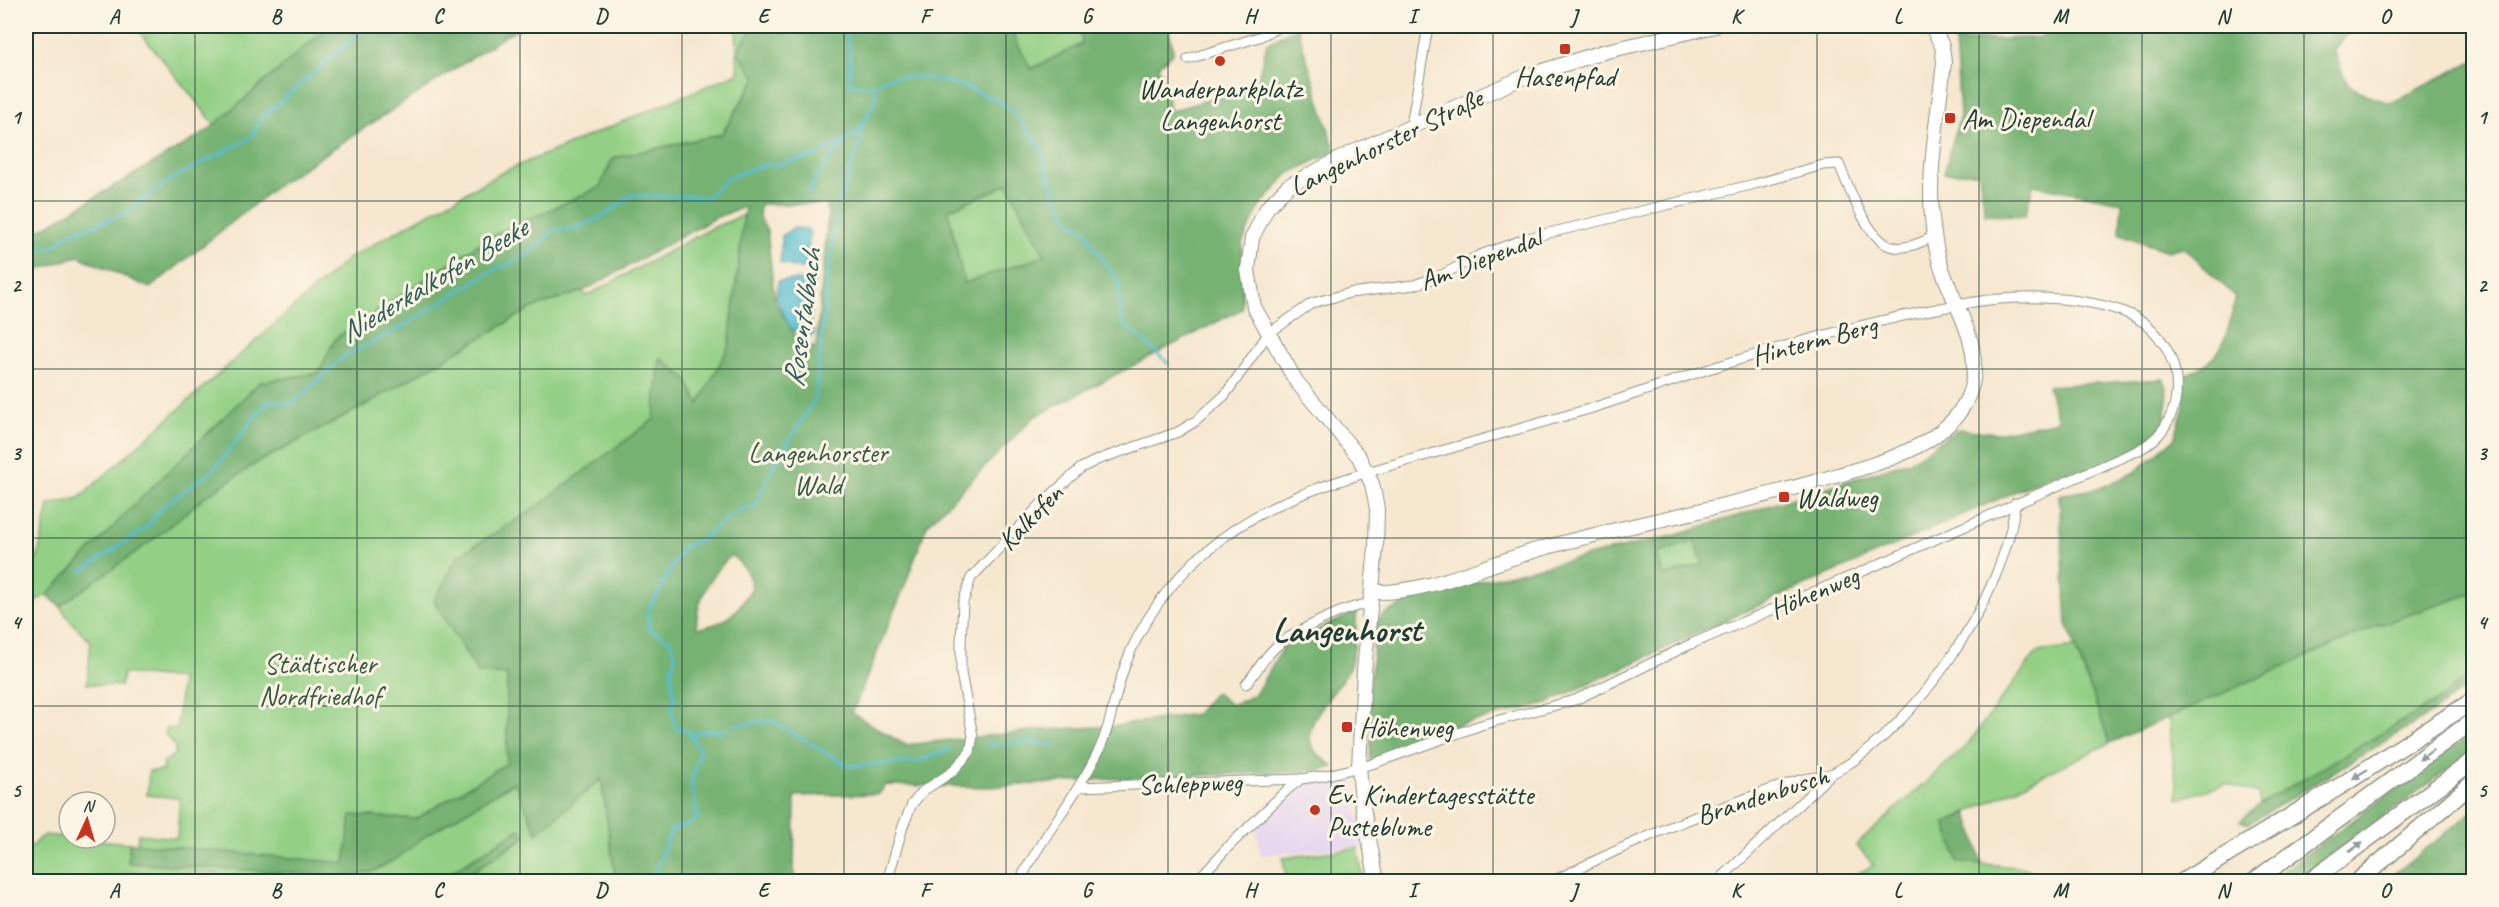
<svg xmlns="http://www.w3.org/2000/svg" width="2499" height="907" font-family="Caveat,sans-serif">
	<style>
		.built { fill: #e4d3f1 }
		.green { fill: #93d085; stroke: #59865c; stroke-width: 1.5 }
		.forest { fill: #76b272; stroke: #4a7853; stroke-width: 1.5; fill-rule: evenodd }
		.water { fill: #54bdd1; stroke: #3a7d82; stroke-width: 1.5 }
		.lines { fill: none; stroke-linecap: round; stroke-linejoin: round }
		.stream { stroke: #54bdd1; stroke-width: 3 }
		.street-casing { stroke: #8a9282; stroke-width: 11 }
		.secondary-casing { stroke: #8a9282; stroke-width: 16 }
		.highway-casing { stroke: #8a9282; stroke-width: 19 }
		.street { stroke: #fff; stroke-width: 9 }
		.secondary { stroke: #fff; stroke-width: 14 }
		.highway { stroke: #fff; stroke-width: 16 }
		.oneway { fill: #8f9e9a }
		.grid { fill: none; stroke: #1f3d34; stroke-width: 1.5; stroke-opacity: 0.55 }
		.poi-dot { fill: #c8321e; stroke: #fcf5e5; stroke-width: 2 }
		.labels { text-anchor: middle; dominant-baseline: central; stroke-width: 6; stroke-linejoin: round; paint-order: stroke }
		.poi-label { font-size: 28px; fill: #1f3d34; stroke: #fcf5e5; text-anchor: start }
		.street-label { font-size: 28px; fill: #1f3d34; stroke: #fcf5e5 }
		.park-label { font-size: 28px; fill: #365a44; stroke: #fcf5e5 }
		.water-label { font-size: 30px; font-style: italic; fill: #2c5d5b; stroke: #fcf5e5 }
		.district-label { font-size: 34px; font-weight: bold; fill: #1f3d34; stroke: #fcf5e5 }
		.neatline { fill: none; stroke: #1f3d34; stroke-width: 2 }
		.grid-label { font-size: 20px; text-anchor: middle; font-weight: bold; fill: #1f3d34 }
	</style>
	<rect width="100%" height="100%" fill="#fcf5e5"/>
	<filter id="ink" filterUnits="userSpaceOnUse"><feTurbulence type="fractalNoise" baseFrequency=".0167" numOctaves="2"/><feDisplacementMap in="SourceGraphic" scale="12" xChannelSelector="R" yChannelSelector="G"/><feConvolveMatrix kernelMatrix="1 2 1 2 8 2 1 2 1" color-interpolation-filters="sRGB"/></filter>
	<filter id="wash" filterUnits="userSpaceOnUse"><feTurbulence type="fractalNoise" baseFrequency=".008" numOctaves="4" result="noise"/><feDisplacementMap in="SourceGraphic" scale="24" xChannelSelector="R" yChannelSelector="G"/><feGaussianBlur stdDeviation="1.35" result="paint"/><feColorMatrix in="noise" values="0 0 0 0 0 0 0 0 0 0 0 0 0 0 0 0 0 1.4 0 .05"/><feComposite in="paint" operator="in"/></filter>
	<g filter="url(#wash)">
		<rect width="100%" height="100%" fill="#f6e7cf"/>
		<path class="built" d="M1353,775L1362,846L1261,855L1256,825L1302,782Z"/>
		<g class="green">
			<path d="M135,26H329L215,125Z"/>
			<path d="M736,26H754L737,51L756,77L722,134L613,158L600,187L490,237L336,338L318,373L260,382L47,595L26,606V564L37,560L49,505L79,498L349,258L503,172L738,73Z"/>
			<path d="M1008,26H1081L1082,44L1031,69Z"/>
			<path d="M1008,184L1045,256L964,283L948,210Z"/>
			<path d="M744,215L729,346L699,404L686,378L660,358L654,419L528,513L458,556L507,675V763L416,819L351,815L346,863L137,844L138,834L177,838L180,798L147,795L149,771H163L164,762L175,754V746L166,736V728L177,729L181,679L123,673L121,686L87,684L91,642L71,622L60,606L155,538L207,495L258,462L360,408L532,308L583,291L586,296L712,228Z"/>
			<path d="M1695,541L1703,564L1664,576L1656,554Z"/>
			<path d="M2473,593V673L2436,702L2260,804L2258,794L2226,784L2178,799L2168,717L2376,626Z"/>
			<path d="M2075,647L2110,743L1945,823L1959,862L2027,868L2042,881L1843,882L1874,865L1856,845L1967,745L2037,652Z"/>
			<path d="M601,779L616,881H458L525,837L520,829L437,881L230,882L229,877L215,873L126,872L110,881L26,882V853L39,838L45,835L130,843L128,863L350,876L374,871L399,857L425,836L515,782Z"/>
			<path d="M1358,848L1363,881H1286L1283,858Z"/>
		</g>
		<g class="forest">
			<path d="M329,26H526L508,34L282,182L150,288L78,256L26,274V238L206,132Z"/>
			<path d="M754,26H1008L1031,69L1082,44L1081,26H1169L1173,53L1158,66L1171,111L1256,85L1267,43L1297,27L1335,151L1288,174L1260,206L1242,243V309L1034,417L927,525L905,585L852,713L905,745L1040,730L1115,726L1196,714L1215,692L1231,705L1255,695L1283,647L1357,611C1355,629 1356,649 1350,666C1342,689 1293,726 1316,752C1321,758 1329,762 1334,767L1314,771L1108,779L990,787L885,785L879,794L795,796L794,881H616L601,779L537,833L514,782L425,836L399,857L374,871L350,876L128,863L130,843L345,863L351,815L416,819L507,763V675L478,673L434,601L458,556L528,513L654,419L660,358L686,378L699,404L729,346L745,207L717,217L583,291L532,308L360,408L258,462L207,495L155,538L60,606L47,595L149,490L260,382L318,373L336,338L490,237L600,187L613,158L722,134L756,78L737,51ZM1008,184L1045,256L964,283L948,210ZM760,204H826L828,216L816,347L802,346L775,302L767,230L759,217ZM731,555C743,565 749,573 752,588C737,612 727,625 697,628C694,601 713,573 731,555Z"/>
			<path d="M2046,26H2367L2351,31L2333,50L2348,85L2371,97L2391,103L2473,61V593L2376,626L2110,743L2067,624L2059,495L2100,488L2134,473L2174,439L2184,407V375C2226,360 2226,336 2236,297L2183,247L2167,251L2120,234L2122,202L2033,185L2025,216L1985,214L1979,173H1944L1960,115L1955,41L2044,37Z"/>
			<path d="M2164,379L2168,400L2165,419L2156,434L2111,467L2057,473L1733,617L1547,703L1459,725L1370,760L1372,721L1369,692L1376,622L1384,614L1421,595L1677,535L1910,461L1958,429L1997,433L2058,421L2048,386ZM1695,541L1703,564L1664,576L1656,554Z"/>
			<path d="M2473,673V682L2432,713L2248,824L2240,821L2260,804L2436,702Z"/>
			<path d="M2473,733V751L2295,881L2268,882Z"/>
			<path d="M2472,812L2474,814L2473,870L2462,881H2386Z"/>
			<path d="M1968,813L1982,864L1959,862L1945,823Z"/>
			<path d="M520,829L526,836L458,881H437Z"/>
		</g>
		<g class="water">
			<path d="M793,228L807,229L810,233L807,265L801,269L780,263L782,236Z"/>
			<path d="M815,279L810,318L814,334L810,337L790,328L776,298L778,281Z"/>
		</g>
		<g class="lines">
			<g class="stream">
				<path d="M873,86L890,77H926L968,88L997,100L1013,112L1037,141L1058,201L1073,225L1085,228L1091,243L1118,281L1122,322L1168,363"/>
				<path d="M808,194C816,173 831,158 845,142"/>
				<path d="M839,204L860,142L861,126L877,97L873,86L850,84V51L845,26"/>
				<path d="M26,250L54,247L68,234L123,215L168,181L250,138L264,116L367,26"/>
				<path d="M81,572L150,525L160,509L214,469L268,401L294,403L343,357L393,332L492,271L526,256L555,229H574L605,215L631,195L707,197L729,177L764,165L780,164L815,156L847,140L861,126"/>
				<path d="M736,725L771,720L848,766L917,762L950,749"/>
				<path d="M691,736L705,730L723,732L727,727"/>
				<path d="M987,745L1026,742L1058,745"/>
				<path d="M654,882L653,879L671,830L691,823L698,816L691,784L700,751L688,731L676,728L672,714L674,699L671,670L676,656L670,640L650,630L647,613L683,547L701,540L741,508L755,507L774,465L815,399L828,276L836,218"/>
			</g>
		</g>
	</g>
	<g filter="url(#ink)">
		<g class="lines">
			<g class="street-casing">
				<g id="street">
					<path d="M1188,59L1259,37L1281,26"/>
					<path d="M1411,126L1428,26"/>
					<path d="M1246,684C1256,673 1266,654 1278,645C1296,631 1349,604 1371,604"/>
					<path d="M1079,787L1301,779"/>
					<path d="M887,882L903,826L912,804L923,791L952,772L970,752L973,736L961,673V643L963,602L971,578L1042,503L1081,468L1097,460L1178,432L1196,421L1225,395L1268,334L1312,303L1350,293L1414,285L1440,276L1480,255L1528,238L1755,184L1823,165L1839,164C1848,186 1867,238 1890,246C1904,251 1922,242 1935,236"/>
					<path d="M1019,882C1041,838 1073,801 1095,758C1111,729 1114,694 1126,663C1141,622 1172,580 1205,552C1266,498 1343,479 1420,457C1476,441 1533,425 1589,409C1631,396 1671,381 1712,368C1792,343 1875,320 1957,305C2007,295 2075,294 2124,312C2183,333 2198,418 2139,450L1861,572L1691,644L1575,700L1481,725L1372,764L1323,776L1301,779L1287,790L1226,849L1203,874L1200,882"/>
					<path d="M1551,882C1610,853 1669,825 1731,804C1754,796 1776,787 1800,780C1811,777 1824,778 1835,772C1915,729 2007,594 2015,503"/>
					<path d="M1717,882L1831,774"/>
				</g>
			</g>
			<g class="secondary-casing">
				<g id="secondary">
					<path d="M1372,592C1430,594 1491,562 1547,547C1635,523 1724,508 1811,483C1845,473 1882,464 1914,448C1936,437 1960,419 1969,394C1987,348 1953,306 1940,263C1921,198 1937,128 1944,62L1942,46L1932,26"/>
					<path d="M1377,882L1362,802L1359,766L1364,671L1376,547L1377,509L1375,498L1372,484L1359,457L1296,381L1254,307L1248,270L1252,238L1267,208L1288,186L1349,154L1524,77L1603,52L1715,26"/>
				</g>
			</g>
			<g class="highway-casing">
				<g id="highway">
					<path d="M2182,882L2342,785L2474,700"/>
					<path d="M2253,882L2474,720"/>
					<path d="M2309,882L2474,760"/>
					<path d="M2357,882L2474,782"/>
				</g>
			</g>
			<use href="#street" class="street"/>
			<use href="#secondary" class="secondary"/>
			<use href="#highway" class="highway"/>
		</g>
		<defs><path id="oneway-solid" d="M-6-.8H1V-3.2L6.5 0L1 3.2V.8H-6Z" transform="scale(1.5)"/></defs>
		<g class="oneway">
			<use href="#oneway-solid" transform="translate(2426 755) rotate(144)"/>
			<use href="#oneway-solid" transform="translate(2360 774) rotate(148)"/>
			<use href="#oneway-solid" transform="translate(2356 847) rotate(-36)"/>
		</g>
	</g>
	<path class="grid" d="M195,26V882M357,26V882M520,26V882M682,26V882M844,26V882M1006,26V882M1168,26V882M1331,26V882M1493,26V882M1655,26V882M1817,26V882M1979,26V882M2142,26V882M2304,26V882M26,201H2474M26,369H2474M26,538H2474M26,706H2474"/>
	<g class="poi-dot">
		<rect x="1559" y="43" width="12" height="12" rx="3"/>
		<circle cx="1220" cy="61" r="6"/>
		<rect x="1944" y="112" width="12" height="12" rx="3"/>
		<rect x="1778" y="491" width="12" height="12" rx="3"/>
		<rect x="1341" y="721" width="12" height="12" rx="3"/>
		<circle cx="1315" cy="810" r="6"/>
	</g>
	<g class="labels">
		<g class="poi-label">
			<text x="1565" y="76" text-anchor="middle">Hasenpfad</text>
			<text x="1220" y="88" text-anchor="middle">Wanderparkplatz<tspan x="1220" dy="32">Langenhorst</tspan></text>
			<text x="1962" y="118">Am Diependal</text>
			<text x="1796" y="497">Waldweg</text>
			<text x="1359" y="727">Höhenweg</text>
			<text x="1327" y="794">Ev. Kindertagesstätte<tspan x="1327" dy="32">Pusteblume</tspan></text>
		</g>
		<g class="street-label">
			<text transform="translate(1386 142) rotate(-26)">Langenhorster Straße</text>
			<text transform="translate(1480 259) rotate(-21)">Am Diependal</text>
			<text transform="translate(1814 340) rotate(-15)">Hinterm Berg</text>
			<text transform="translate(1030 517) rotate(-46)">Kalkofen</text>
			<text transform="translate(1814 592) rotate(-23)">Höhenweg</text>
			<text transform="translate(1190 783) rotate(-2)">Schleppweg</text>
			<text transform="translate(1762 795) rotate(-18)">Brandenbusch</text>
		</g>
		<g class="park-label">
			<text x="818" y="452">Langenhorster<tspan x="818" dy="32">Wald</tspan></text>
			<text x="320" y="663">Städtischer<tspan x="320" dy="32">Nordfriedhof</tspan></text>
		</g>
		<g class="water-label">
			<text transform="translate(433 280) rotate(-31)">Niederkalkofen Beeke</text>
			<text transform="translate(802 318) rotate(-82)">Rosentalbach</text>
		</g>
		<g class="district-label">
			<text x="1347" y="629">Langenhorst</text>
		</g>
	</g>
	<rect width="2499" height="907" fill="none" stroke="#fcf5e5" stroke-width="66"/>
	<g transform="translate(87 820) rotate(4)"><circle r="28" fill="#fcf5e5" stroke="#a4ab9e" stroke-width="1.5"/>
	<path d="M0-4.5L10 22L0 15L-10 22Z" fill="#c8321e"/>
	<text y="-9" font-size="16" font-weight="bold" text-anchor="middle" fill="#1f3d34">N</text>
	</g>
	<rect x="33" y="33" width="2433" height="841" class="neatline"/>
	<g class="grid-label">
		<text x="114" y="23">A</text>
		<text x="276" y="23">B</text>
		<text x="438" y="23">C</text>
		<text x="601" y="23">D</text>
		<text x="763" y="23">E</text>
		<text x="925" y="23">F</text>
		<text x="1087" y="23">G</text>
		<text x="1250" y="23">H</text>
		<text x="1412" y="23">I</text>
		<text x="1574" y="23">J</text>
		<text x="1736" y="23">K</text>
		<text x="1898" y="23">L</text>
		<text x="2060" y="23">M</text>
		<text x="2223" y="23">N</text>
		<text x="2385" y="23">O</text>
		<text x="16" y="124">1</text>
		<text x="2482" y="124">1</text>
		<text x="16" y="292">2</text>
		<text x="2482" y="292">2</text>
		<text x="16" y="460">3</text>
		<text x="2482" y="460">3</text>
		<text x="16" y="629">4</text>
		<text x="2482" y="629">4</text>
		<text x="16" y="797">5</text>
		<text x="2482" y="797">5</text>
		<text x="114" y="897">A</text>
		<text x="276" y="897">B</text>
		<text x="438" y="897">C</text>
		<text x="601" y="897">D</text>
		<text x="763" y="897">E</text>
		<text x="925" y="897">F</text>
		<text x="1087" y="897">G</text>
		<text x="1250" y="897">H</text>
		<text x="1412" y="897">I</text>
		<text x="1574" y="897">J</text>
		<text x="1736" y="897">K</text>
		<text x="1898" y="897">L</text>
		<text x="2060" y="897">M</text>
		<text x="2223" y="897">N</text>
		<text x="2385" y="897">O</text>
	</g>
</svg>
